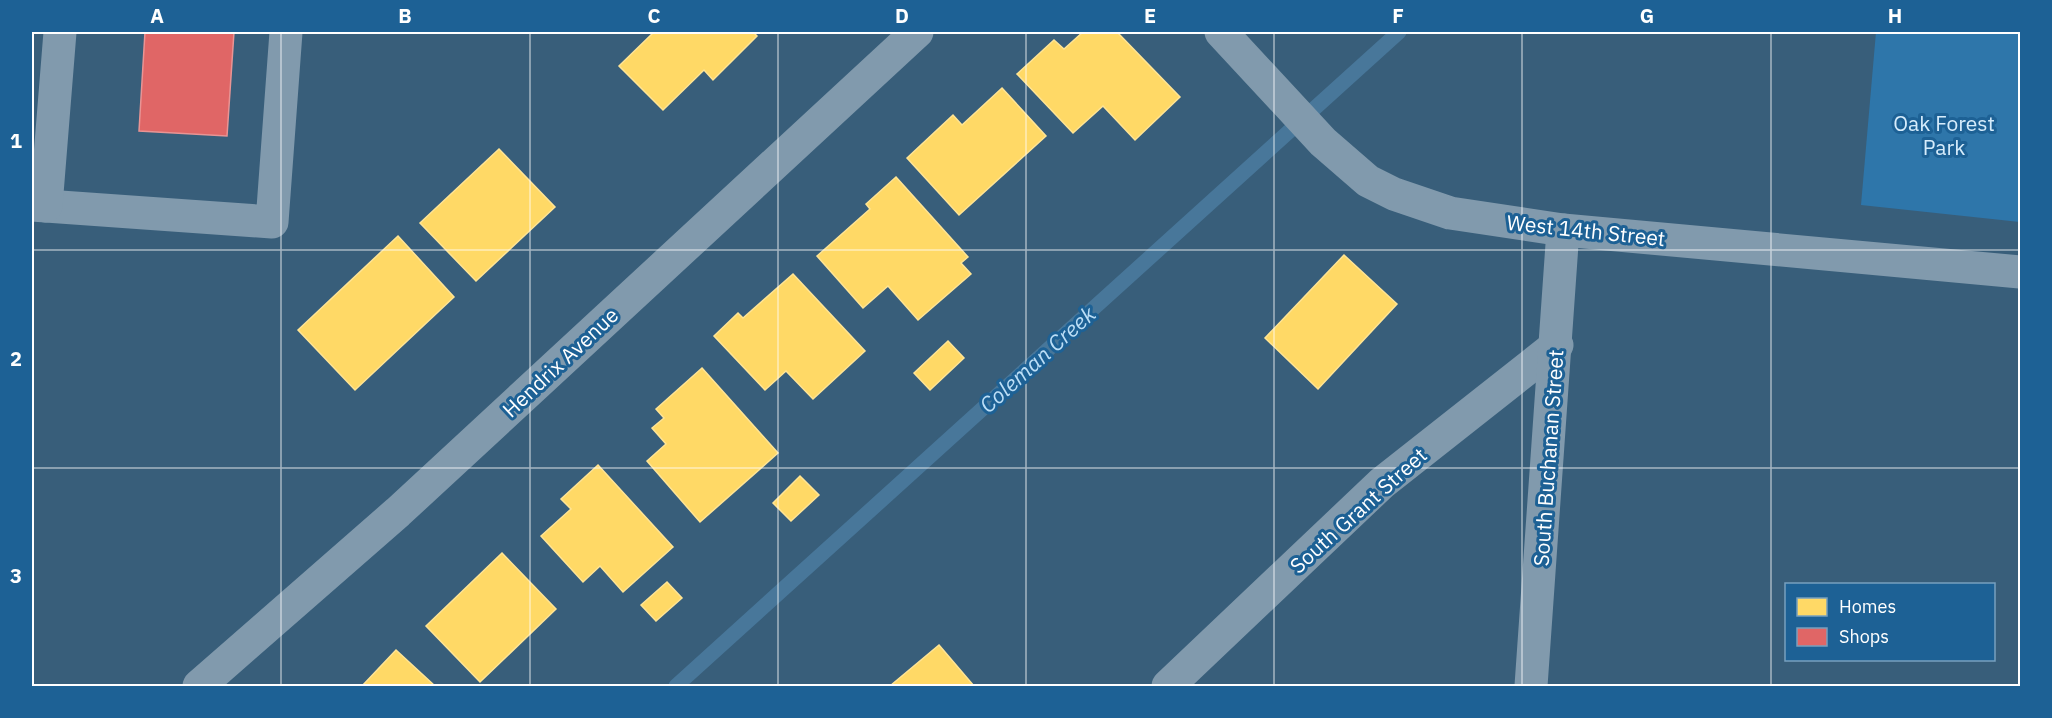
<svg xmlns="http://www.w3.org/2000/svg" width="2052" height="718" font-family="'IBM Plex Sans',sans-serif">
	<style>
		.green { fill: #2e76aa }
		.homes { fill: #ffd966; stroke: #ffe494; stroke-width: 1.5 }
		.shops { fill: #e06666; stroke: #e99494; stroke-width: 1.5 }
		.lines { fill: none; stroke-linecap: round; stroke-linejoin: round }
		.stream { stroke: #48779a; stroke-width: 15 }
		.minor { stroke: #819aad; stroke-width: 33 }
		.grid { fill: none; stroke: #fff; stroke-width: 1.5; stroke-opacity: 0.55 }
		.labels { text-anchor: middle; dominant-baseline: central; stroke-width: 6; stroke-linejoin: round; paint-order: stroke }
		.park-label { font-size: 21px; fill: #d6ecfb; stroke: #1d6195 }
		.street-label { font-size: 21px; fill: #fff; stroke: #1d6195 }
		.water-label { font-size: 22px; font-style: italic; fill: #bcdef6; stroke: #1d6195 }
		.neatline { fill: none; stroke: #fff; stroke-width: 2 }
		.grid-label { font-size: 20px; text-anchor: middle; font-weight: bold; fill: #fff }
	</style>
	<rect width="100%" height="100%" fill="#385e7a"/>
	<path class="green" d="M1876,32H2020V222L1861,205Z"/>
	<g class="homes">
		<path d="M654,32H753L757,36L713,80L704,70L663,110L619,66Z"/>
		<path d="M1083,32H1117L1180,97L1135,140L1103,106L1073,133L1017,74L1054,40L1064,49Z"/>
		<path d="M1002,88L1046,136L959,215L907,158L953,115L962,125Z"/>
		<path d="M499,149L555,207L476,281L420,223Z"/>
		<path d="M896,177L968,257L961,263L971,274L918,320L888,286L863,308L817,256L870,209L866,204Z"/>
		<path d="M398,236L454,297L355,390L298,330Z"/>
		<path d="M1344,255L1397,304L1318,389L1265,338Z"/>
		<path d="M793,274L865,351L813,399L786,371L765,390L714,336L738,313L743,318Z"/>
		<path d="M948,341L964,358L930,390L914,373Z"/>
		<path d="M702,368L778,453L700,522L647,461L666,444L652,428L664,418L656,409Z"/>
		<path d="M598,465L673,547L623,592L600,566L583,582L541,536L571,509L561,499Z"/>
		<path d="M800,476L819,495L791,521L773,503Z"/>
		<path d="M502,553L556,609L480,682L426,626Z"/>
		<path d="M667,582L682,598L656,621L641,605Z"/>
		<path d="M939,645L974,686H890Z"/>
		<path d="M396,650L435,686H362Z"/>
	</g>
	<path class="shops" d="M145,32H234L227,136L139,131Z"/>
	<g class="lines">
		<path class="stream" d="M676,686L1399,32"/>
		<g class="minor">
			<path d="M1221,32L1323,142L1368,181L1394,194L1450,213L1563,230L2020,272"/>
			<path d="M32,205L272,222L286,32"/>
			<path d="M46,206L60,32"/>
			<path d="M199,686L398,512L917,32"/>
			<path d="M1168,686L1382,483L1557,345"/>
			<path d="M1531,686L1563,230"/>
		</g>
	</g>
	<path class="grid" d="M281,32V686M530,32V686M778,32V686M1026,32V686M1274,32V686M1522,32V686M1771,32V686M32,250H2020M32,468H2020"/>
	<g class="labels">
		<g class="park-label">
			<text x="1944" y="123">Oak Forest<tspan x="1944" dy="24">Park</tspan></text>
		</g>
		<g class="street-label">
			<text transform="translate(1586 230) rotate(6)">West 14th Street</text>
			<text transform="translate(560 362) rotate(-43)">Hendrix Avenue</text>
			<text transform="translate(1548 458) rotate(-86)">South Buchanan Street</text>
			<text transform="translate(1358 510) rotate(-42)">South Grant Street</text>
		</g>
		<g class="water-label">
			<text transform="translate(1037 359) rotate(-42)">Coleman Creek</text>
		</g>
	</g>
	<rect width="2052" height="718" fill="none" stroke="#1d6195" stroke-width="66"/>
	<rect x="1785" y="583" width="210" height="78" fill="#1d6195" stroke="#77a0bf" stroke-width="1.5"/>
	<rect x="1797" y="598" width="30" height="18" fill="#ffd966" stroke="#77a0bf" stroke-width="1.5"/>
	<text x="1839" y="613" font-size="18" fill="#ffffff">Homes</text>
	<rect x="1797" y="628" width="30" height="18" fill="#e06666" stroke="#77a0bf" stroke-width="1.5"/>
	<text x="1839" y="643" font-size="18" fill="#ffffff">Shops</text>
	<rect x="33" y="33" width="1986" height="652" class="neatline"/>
	<g class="grid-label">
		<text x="157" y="23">A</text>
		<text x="405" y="23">B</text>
		<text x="654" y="23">C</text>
		<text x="902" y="23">D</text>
		<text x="1150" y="23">E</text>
		<text x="1398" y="23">F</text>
		<text x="1647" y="23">G</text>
		<text x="1895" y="23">H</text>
		<text x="16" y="148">1</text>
		<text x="16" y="366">2</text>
		<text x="16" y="583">3</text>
	</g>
</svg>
